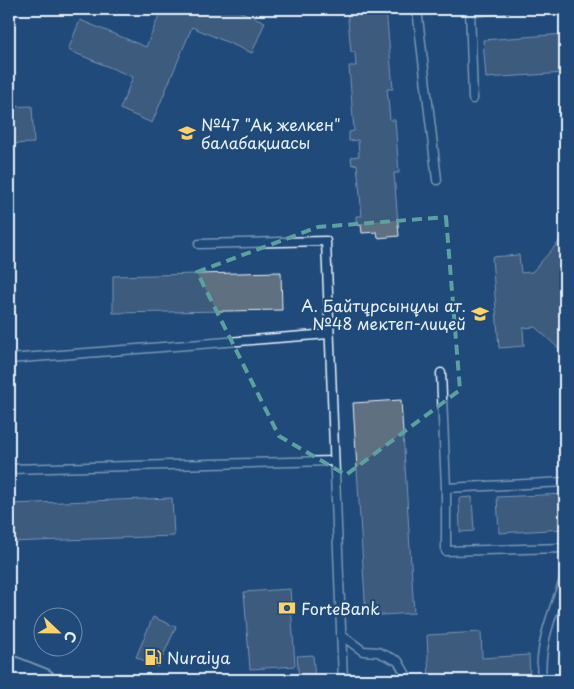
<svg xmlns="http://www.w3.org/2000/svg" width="574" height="689" font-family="'Playpen Sans',sans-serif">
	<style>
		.building { fill: #5f7080; stroke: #e8f1f8 }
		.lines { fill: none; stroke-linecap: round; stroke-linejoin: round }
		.lane-casing { stroke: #e8f1f8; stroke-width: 11 }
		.secondary-casing { stroke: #e8f1f8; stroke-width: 25 }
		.lane { stroke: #1f4a7a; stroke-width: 8 }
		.secondary { stroke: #1f4a7a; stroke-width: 21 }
		.marked { fill: none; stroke: #5ba19e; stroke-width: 4; stroke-dasharray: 10 6; stroke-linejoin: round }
		.labels { text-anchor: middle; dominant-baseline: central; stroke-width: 4.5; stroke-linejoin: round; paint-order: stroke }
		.poi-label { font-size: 16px; fill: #e8f1f8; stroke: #1f4a7a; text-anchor: start }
	</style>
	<rect width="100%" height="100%" fill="#1f4a7a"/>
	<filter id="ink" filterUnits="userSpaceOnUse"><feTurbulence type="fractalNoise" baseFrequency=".02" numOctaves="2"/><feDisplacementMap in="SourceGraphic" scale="10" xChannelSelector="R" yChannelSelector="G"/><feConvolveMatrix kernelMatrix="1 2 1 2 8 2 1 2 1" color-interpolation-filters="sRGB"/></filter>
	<g filter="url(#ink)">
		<g class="building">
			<path d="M162,9H234L265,22L252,53L192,27L152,123L120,109L133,77L68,50L80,20L146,47Z"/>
			<path d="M347,9H386L393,89H387L390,120H395L399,173H394L399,236L378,238L377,232L362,233L361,225H356V216H362L357,164L352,165L351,157L359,156L358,140L349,141V132L354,131L349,66H356L355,52H351Z"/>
			<path d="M565,34V73L486,78L483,40Z"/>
			<path d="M32,106L34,143L9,144V107Z"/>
			<path d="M565,235V354L535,327L523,328L524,346L499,348L492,257L519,255L521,273L532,272Z"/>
			<path d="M281,272L282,310L113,313V276Z"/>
			<path d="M401,400L414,613L366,616L353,403Z"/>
			<path d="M565,494V529L499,533L497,497Z"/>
			<path d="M472,497L474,531L460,532L459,498Z"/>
			<path d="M172,498L174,536L9,542V504Z"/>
			<path d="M290,589L295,666L250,669L244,592Z"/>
			<path d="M153,617L176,627L158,667L136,657Z"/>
			<path d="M481,632L482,658L529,655L530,680H429L427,635Z"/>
			<path d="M313,655L315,680H299L297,656Z"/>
		</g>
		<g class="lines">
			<g class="lane-casing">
				<g id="lane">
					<path d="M417,9L437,180"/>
					<path d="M470,9L473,99"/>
					<path d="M470,12L505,9"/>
					<path d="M199,244L326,241L343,680"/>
					<path d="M9,359L329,334"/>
					<path d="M441,373L446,488V551L565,548"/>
					<path d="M9,469L334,461"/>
					<path d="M446,488L565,482"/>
					<path d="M341,635L363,651L378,652L398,661L409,680"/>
					<path d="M542,680C538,645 554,610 565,577"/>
				</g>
			</g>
			<g class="secondary-casing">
				<path id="secondary" d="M9,666L44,680"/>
			</g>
			<use href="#lane" class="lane"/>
			<use href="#secondary" class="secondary"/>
		</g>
	</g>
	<path d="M0 0H574V689H0ZM446,217L460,390L346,475L279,436L197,272L318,227Z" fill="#1f4a7a" fill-opacity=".55" fill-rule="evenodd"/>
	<path class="marked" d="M446,217L460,390L346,475L279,436L197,272L318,227Z"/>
	<defs>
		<g id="school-bare" transform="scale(1.35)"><path d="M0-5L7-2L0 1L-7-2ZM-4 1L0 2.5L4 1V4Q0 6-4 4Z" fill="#ffd166" stroke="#1f4a7a" stroke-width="2.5" paint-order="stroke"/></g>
		<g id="bank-bare" transform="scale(1.35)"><path d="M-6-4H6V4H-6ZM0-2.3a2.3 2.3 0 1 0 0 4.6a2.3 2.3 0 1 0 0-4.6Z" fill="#ffd166" stroke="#1f4a7a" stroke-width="2.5" paint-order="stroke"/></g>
		<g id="fuel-bare" transform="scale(1.35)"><path d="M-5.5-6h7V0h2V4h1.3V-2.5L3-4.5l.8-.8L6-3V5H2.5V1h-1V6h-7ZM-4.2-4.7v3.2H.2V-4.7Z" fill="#ffd166" stroke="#1f4a7a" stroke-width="2.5" paint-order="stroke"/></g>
	</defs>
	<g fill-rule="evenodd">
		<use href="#school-bare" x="187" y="133"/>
		<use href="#school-bare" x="480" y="314"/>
		<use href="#bank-bare" x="287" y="608"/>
		<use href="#fuel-bare" x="153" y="657"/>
	</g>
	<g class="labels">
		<g class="poi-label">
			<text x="201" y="124">№47 "Ақ желкен"<tspan x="201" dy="18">балабақшасы</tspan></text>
			<text x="466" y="305" text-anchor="end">А. Байтұрсынұлы ат.<tspan x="466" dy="18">№48 мектеп-лицей</tspan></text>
			<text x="301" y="608">ForteBank</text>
			<text x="167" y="657">Nuraiya</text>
		</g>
	</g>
	<rect width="574" height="689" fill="none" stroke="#1f4a7a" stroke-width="30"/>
	<rect x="15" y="15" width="544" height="659" fill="none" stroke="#e8f1f8" stroke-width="2" filter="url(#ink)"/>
	<g transform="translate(58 632) rotate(112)"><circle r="24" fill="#1f4a7a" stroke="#6f8dac"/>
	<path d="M0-4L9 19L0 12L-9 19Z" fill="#ffd166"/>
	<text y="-8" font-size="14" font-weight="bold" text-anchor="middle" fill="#e8f1f8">С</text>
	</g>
</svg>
